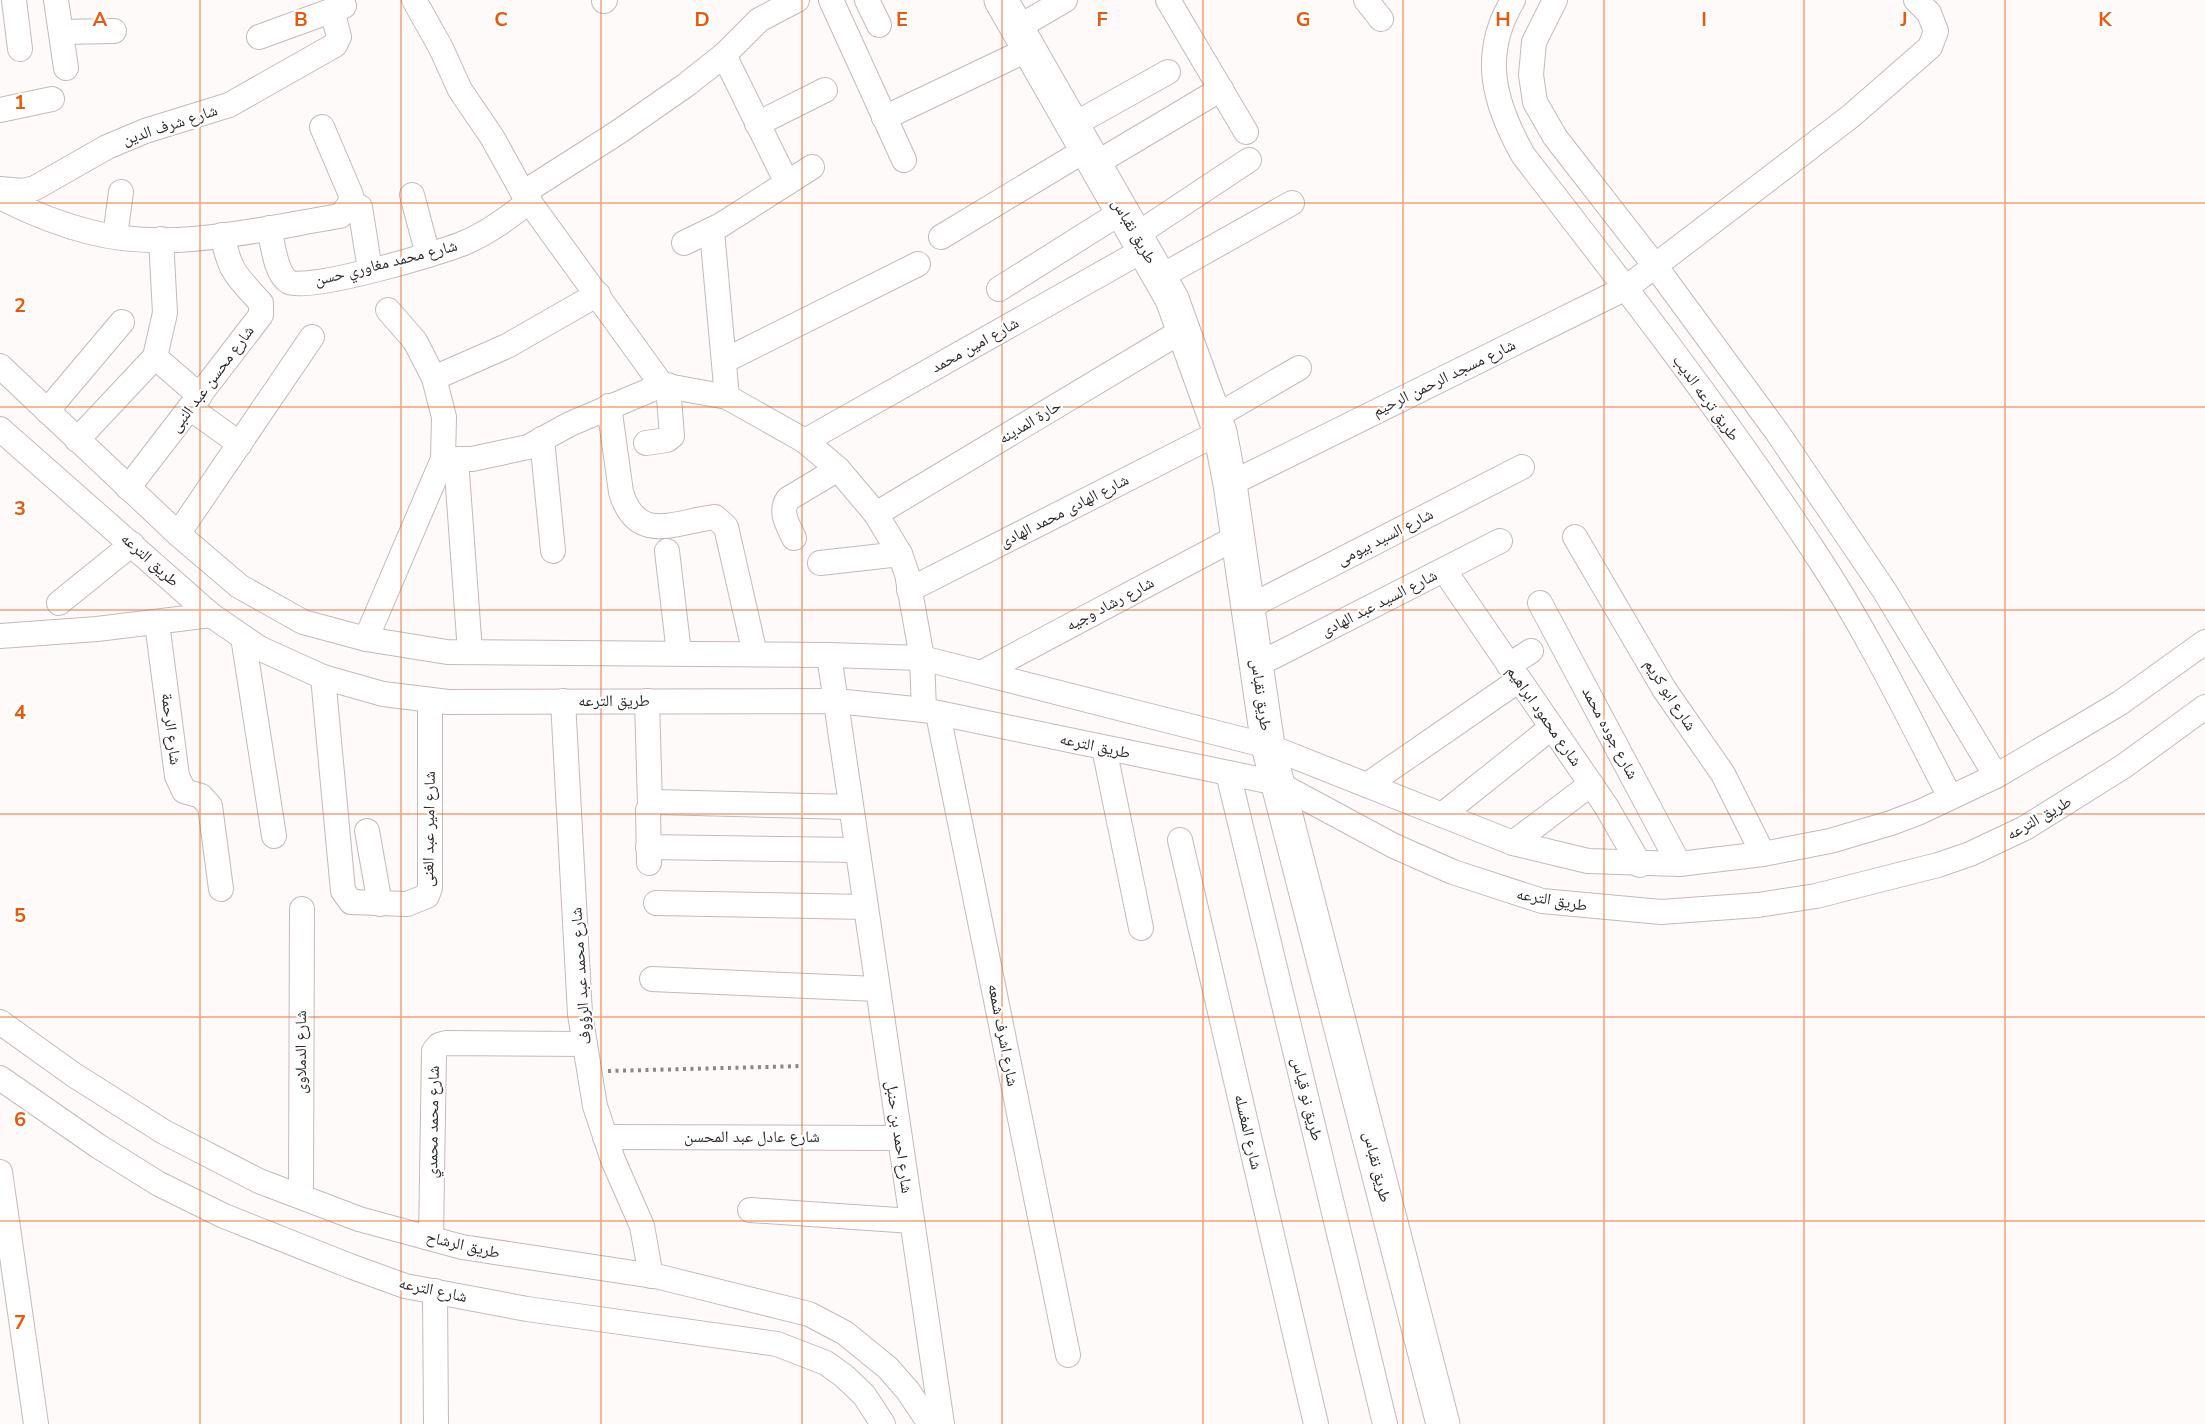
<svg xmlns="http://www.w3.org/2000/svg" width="2205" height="1424" font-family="'Nunito Sans','Noto Naskh Arabic',sans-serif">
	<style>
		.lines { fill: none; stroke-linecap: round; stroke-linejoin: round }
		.street-casing { stroke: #c7b8b8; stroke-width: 26 }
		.secondary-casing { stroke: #c7b8b8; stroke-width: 35 }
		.path { stroke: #8b8686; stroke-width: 4; stroke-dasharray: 3 4.5; stroke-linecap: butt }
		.street { stroke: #fff; stroke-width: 24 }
		.secondary { stroke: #fff; stroke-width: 33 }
		.grid { fill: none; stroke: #e8590c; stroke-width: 1.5; stroke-opacity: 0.55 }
		.labels { text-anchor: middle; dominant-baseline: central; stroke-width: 4.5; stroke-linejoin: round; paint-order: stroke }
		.street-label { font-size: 16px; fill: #2c2627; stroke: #fff }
		.grid-label { font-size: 20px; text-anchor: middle; font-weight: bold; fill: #e8590c; stroke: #fff; stroke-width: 4.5; stroke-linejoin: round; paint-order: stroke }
	</style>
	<rect width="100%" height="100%" fill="#fefafa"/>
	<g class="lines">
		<g class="street-casing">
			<g id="street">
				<path d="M14,0L20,49"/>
				<path d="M56,0L66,68"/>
				<path d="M414,0L441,48L460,90L492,137L523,193L662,385"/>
				<path d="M831,0L904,160"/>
				<path d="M867,0L879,25"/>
				<path d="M1168,0L1246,132"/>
				<path d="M1366,0L1381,19"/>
				<path d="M1513,0C1480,55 1494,103 1523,155C1623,284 1724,414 1814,551C1866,629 1907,714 1950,797"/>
				<path d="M1555,0L1534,42L1531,75L1535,102L1555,137L1656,267L1777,432L1884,590L1996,776"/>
				<path d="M604,1L605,0"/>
				<path d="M1017,28L1065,0"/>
				<path d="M61,32L114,31"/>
				<path d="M259,37L344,6"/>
				<path d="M724,55L787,183"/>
				<path d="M0,110L52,99"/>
				<path d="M884,118L1029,49"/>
				<path d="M757,124L825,90"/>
				<path d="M1073,125L1168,72"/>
				<path d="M1095,164L1221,89"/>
				<path d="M0,189L23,191L35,188L107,147L145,131L229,105L335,45L339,37L332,10"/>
				<path d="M523,193L617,133L686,85L724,55L759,20L797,0"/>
				<path d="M412,195L428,255"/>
				<path d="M0,197C29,212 58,224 90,232C171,253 260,229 340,216L350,204L351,195L322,127"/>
				<path d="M360,207L370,270"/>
				<path d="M269,228C273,243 275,274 289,282C308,292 440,253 464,243C488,233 509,217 530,201"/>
				<path d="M712,231L727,397"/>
				<path d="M1136,235L1249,160"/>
				<path d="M115,236L121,192"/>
				<path d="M941,237L1087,149"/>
				<path d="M161,239L165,313L155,357L200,396"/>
				<path d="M684,243L721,225L812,167"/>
				<path d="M1160,277L1292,203"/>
				<path d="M999,289L1123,211"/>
				<path d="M724,361L918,264"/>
				<path d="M0,366L178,534L239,586L303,622L366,639L447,652L829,655L922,658L1268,746L1513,843L1588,861L1679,864L1763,854L1830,841L1891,823L1920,812L1996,776L2078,728L2120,703L2205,642"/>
				<path d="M434,378L507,346L598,294"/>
				<path d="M609,406L621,492C637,546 677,521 715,517L726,527L755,654"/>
				<path d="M190,408L240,444"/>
				<path d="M47,411L122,322"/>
				<path d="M1215,417L1299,368"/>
				<path d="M0,429L211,615L259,648L323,677L383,694L448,702L836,701L924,710L1277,783L1394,846L1453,872L1542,901L1661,912L1758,905L1816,896L1938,865L1970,854L2025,828L2124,766L2205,707"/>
				<path d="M542,439L553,551"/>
				<path d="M77,440L155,357"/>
				<path d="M805,441L1145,249"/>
				<path d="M646,443L667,440L672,436L668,385"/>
				<path d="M443,459H472L528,447L570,424L662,385L727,397L805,441L838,469L876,514L900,554L907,574L922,658L924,710"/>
				<path d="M456,459L470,652"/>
				<path d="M1230,484L1626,288L1851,116L1930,47L1936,31L1929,13L1916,0"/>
				<path d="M128,488L261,315V303C235,274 231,274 222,235"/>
				<path d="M876,514L1185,329"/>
				<path d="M178,534L312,337"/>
				<path d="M1575,537L1664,689L1723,774L1763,854"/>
				<path d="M794,538C788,525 779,512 788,499L838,469"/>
				<path d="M667,551L679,653"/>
				<path d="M820,563L900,554"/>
				<path d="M1444,570L1606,806L1640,865"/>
				<path d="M909,590L1220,432"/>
				<path d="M59,603L132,544"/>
				<path d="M1540,603L1679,864"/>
				<path d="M1249,607L1522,467"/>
				<path d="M157,623L177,776L184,791L201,796L210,806L221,889"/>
				<path d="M0,636L97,629L211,615"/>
				<path d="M243,637L274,836"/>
				<path d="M366,639L443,459L444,417L434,378L415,341L388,310"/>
				<path d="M829,655L942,1424"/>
				<path d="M1257,665L1500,541"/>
				<path d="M1509,665L1531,651"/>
				<path d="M983,672L1237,537"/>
				<path d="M323,677L343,891L351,902L407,904L427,896L430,888V700"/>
				<path d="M563,701L580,1014L595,1106L613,1160L642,1226L651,1276"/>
				<path d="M647,701L650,805"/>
				<path d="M938,714L1068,1355"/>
				<path d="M1104,748L1141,928"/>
				<path d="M1228,773L1385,1424"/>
				<path d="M1367,785L1519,680"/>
				<path d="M1442,815L1552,727"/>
				<path d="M367,831L380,904"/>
				<path d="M1180,840L1316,1424"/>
				<path d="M1513,843L1591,784"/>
				<path d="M648,847L857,850"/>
				<path d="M649,863L648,810L655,802L850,807"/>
				<path d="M656,903L865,907"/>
				<path d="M652,979L877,989"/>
				<path d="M0,1022L74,1075L164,1132L259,1181L359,1219L462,1247L660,1277L809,1314L845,1333L888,1368L908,1391L930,1424"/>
				<path d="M0,1078L98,1146L159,1184L224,1216L350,1266L405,1286L527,1309L777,1344L826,1363L844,1376L864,1395L883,1424"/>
				<path d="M605,1137L899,1138"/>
				<path d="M0,1172L36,1424"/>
				<path d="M301,1195L302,909"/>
				<path d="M750,1210L912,1221"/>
				<path d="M431,1238L434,1051L439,1045L446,1043L585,1044"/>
				<path d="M435,1291L436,1424"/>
			</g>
		</g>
		<g class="secondary-casing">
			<path id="secondary" d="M1001,0L1172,299L1220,432L1230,484L1268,746L1443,1424"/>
		</g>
		<path class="path" d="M608,1071L803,1066"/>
		<use href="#street" class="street"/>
		<use href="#secondary" class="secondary"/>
	</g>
	<path class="grid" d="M200,0V1424M401,0V1424M601,0V1424M802,0V1424M1002,0V1424M1203,0V1424M1403,0V1424M1604,0V1424M1804,0V1424M2005,0V1424M0,203H2205M0,407H2205M0,610H2205M0,814H2205M0,1017H2205M0,1221H2205"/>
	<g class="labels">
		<g class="street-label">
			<text transform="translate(170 125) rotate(-18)">شارع شرف الدين</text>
			<text transform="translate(1134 231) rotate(60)">طريق نقباس</text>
			<text transform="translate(386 263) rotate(-14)">شارع محمد مغاوري حسن</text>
			<text transform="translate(975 345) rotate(-29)">شارع امين محمد</text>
			<text transform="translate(1444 378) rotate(-26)">شارع مسجد الرحمن الرحيم</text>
			<text transform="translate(212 379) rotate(-53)">شارع محسن عبد النبى</text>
			<text transform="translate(1706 398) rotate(54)">طريق ترعه الديب</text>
			<text transform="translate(1030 422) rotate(-31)">حارة المدينه</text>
			<text transform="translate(1064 511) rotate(-27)">شارع الهادى محمد الهادى</text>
			<text transform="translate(1385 537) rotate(-27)">شارع السيد بيومى</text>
			<text transform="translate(150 560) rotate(42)">طريق الترعه</text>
			<text transform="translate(1379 603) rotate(-27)">شارع السيد عبد الهادى</text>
			<text transform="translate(1110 604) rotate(-28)">شارع رشاد وجيه</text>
			<text transform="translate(1261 695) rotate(82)">طريق نقباس</text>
			<text transform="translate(1670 695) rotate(57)">شارع ابو كريم</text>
			<text x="614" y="701">طريق الترعه</text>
			<text transform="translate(1544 716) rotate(55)">شارع محمود ابراهيم</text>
			<text transform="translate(171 729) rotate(83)">شارع الرحمة</text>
			<text transform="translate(1610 733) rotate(62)">شارع جوده محمد</text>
			<text transform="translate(1095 746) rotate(12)">طريق الترعه</text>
			<text transform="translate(2039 818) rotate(-30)">طريق الترعه</text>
			<text transform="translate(429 829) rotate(-89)">شارع امير عبد الغنى</text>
			<text transform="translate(1552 900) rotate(10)">طريق الترعه</text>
			<text transform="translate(581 976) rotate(-94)">شارع محمد عبد الرؤوف</text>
			<text transform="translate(1003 1035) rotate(79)">شارع اشرف شمعه</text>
			<text transform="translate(301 1052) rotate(-90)">شارع الدملاوى</text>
			<text transform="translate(1307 1099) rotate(76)">طريق نو قياس</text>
			<text transform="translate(433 1122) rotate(-89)">شارع محمد محمدي</text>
			<text transform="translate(1248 1132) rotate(77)">شارع المغسله</text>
			<text x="752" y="1137">شارع عادل عبد المحسن</text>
			<text transform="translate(899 1137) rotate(82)">شارع احمد بن حنبل</text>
			<text transform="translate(1377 1167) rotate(76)">طريق نقباس</text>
			<text transform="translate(463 1245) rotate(13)">طريق الرشاح</text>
			<text transform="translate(433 1290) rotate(12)">شارع الترعه</text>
		</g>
	</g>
	<g class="grid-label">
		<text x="100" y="26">A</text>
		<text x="301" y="26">B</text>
		<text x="501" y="26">C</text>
		<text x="702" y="26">D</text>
		<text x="902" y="26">E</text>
		<text x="1102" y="26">F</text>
		<text x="1303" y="26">G</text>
		<text x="1503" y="26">H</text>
		<text x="1704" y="26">I</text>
		<text x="1904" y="26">J</text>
		<text x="2105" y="26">K</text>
		<text x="20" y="109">1</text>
		<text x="20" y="312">2</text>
		<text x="20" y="515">3</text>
		<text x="20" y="719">4</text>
		<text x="20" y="922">5</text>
		<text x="20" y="1126">6</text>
		<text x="20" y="1329">7</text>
	</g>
</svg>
